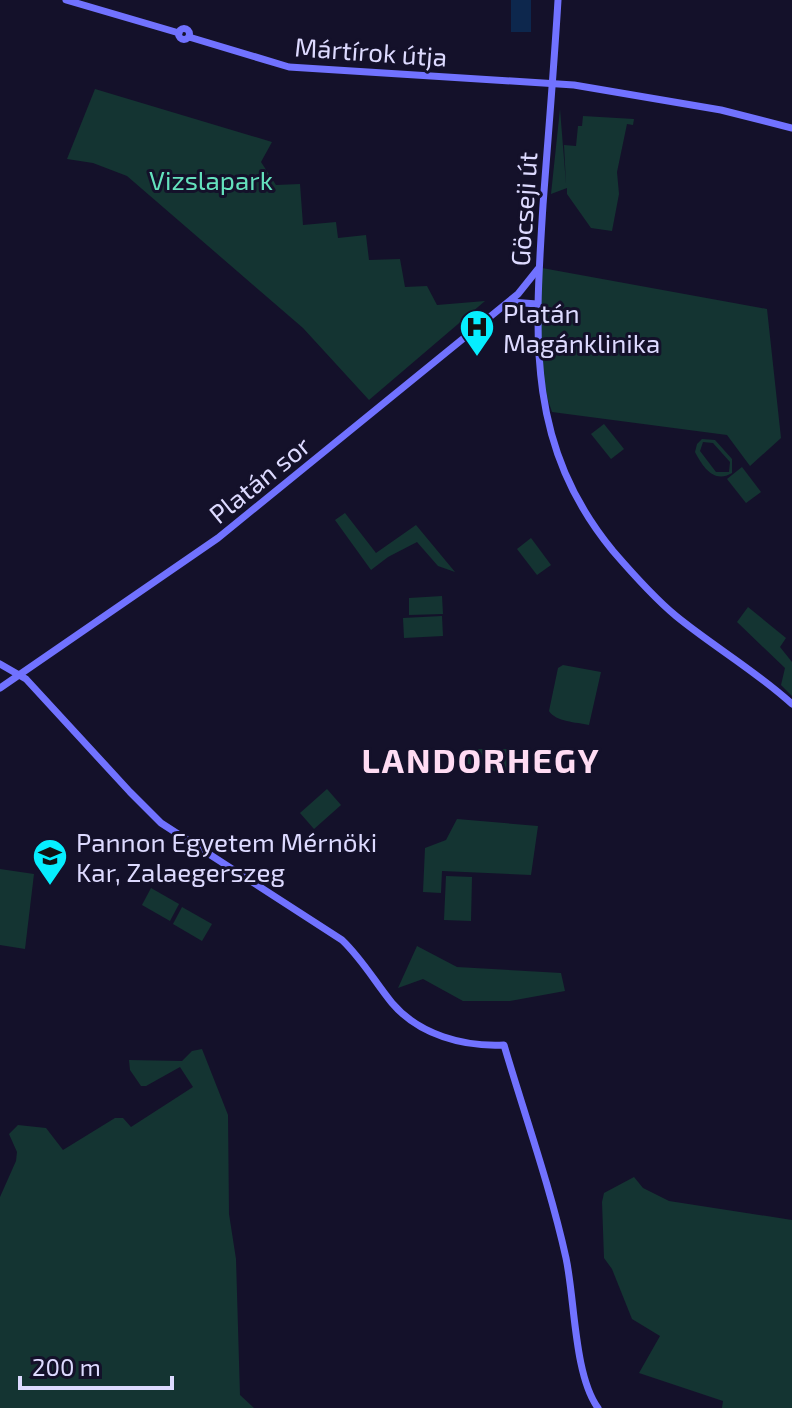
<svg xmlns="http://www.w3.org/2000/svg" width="792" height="1408" font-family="'Exo 2',sans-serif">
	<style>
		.green { fill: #143432; fill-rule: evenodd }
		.water { fill: #0d274d }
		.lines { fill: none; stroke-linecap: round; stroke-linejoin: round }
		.secondary { stroke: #7172ff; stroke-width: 7 }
		.labels { text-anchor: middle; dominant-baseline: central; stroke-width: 6; stroke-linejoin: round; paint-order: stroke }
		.street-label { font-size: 26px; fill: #dddaff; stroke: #14112a }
		.park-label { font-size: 26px; fill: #64e1bd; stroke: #14112a }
		.poi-label { font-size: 26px; fill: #dddaff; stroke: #14112a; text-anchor: start }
		.district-label { font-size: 34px; font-weight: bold; letter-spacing: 2px; fill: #ffdcf3; stroke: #14112a }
	</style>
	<rect width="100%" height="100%" fill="#14112a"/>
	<g class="green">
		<path d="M95,89L272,142L261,162L276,185L300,184L303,225L336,222L338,238L366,235L369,260L400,259L405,287L427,286L437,305L485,301L369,400L303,328L127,176L93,163L67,159Z"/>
		<path d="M560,109L566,184L564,145L576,146L578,126H582L583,116L634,119L633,125L627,124L617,172L619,194L612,231L591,228L567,194V188L551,194Z"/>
		<path d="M542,268L767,309L781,438L750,466L727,435L552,412C537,373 540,310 542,268Z"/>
		<path d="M604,424L624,449L611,459L591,434Z"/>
		<path d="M702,439L715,440L732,459V473C714,484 703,467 695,452L697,444ZM703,442L713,443L730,462L729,472H716L700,451Z"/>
		<path d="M742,467L761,492L746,503L727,479Z"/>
		<path d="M345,513L376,553L416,525L455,572L438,566L417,542L388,557L371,570L335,520Z"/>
		<path d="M531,538L551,565L537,575L517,549Z"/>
		<path d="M442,596L443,614L409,615V598Z"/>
		<path d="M748,607L786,638L780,647L792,662V696L781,685L785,668L737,622Z"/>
		<path d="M442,616L443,636L404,638L403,618Z"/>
		<path d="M563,665L601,672L589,725C576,722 556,722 549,711L558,668Z"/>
		<path d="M465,749H514L505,774L464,763L458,757L460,751Z"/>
		<path d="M327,789L341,805L314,829L300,813Z"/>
		<path d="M457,819L538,826L531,875L442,871L441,893L423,892L425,848L446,840Z"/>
		<path d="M0,869L34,874L25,949L0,945Z"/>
		<path d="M446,876L472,877L471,921L444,920Z"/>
		<path d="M151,888L179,904L170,921L142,905Z"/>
		<path d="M182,907L212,924L202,941L173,924Z"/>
		<path d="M417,946L457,967L561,973L565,991L510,1001H463L423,979L398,988Z"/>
		<path d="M202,1049L228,1115L229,1214L236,1259L240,1395L254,1408H0V1197L16,1161L17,1152L9,1134L18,1125L46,1128L63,1150L115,1118H123L131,1127L193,1087L180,1067L146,1086H141L130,1070L129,1060L182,1061L192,1051Z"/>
		<path d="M634,1177L643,1188L669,1201L792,1220V1408H722L723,1401L639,1373L660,1336L632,1319L612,1269L604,1258L602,1202L604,1193Z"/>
	</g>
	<rect class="water" x="511" y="0" width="20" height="32"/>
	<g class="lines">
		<g class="secondary">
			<path d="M66,0L179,33"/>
			<path d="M558,0C554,68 548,137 543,205C535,334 525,444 613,551C632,573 653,597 676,616C714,647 756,671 792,704"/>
			<circle cx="184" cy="34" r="5.5"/>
			<path d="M189,37L289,67L574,85L721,110L792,128"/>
			<path d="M511,302L537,304"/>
			<path d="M0,664L26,679L130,792L161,823L342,940C362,959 375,982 392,1003C419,1035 464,1047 504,1045C525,1116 550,1186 566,1258C575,1300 574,1375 598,1408"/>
			<path d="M0,688L218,538L518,294L538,269"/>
		</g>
	</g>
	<defs>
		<g id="hospital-pin" transform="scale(1.8)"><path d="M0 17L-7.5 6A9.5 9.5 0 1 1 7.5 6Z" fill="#06eeff" stroke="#14112a"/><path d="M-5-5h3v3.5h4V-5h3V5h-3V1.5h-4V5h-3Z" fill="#111"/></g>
		<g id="university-pin" transform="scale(1.8)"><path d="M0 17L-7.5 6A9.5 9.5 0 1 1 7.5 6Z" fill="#06eeff" stroke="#14112a"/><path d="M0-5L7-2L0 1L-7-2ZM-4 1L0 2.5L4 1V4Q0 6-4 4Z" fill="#111"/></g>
	</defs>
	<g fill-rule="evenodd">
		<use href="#hospital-pin" x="477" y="327"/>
		<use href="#university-pin" x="50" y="856"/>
	</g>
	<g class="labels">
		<g class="street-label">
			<text transform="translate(371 51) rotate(4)">Mártírok útja</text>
			<text transform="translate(523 209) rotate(-86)">Göcseji út</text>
			<text transform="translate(259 479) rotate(-39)">Platán sor</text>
		</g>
		<g class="park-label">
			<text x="211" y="179">Vizslapark</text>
		</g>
		<g class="poi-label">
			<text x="503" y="312">Platán<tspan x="503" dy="30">Magánklinika</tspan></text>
			<text x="76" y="841">Pannon Egyetem Mérnöki<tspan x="76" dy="30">Kar, Zalaegerszeg</tspan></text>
		</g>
		<g class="district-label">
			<text x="481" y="759">LANDORHEGY</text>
		</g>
	</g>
	<path d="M20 1376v12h152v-12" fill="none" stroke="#dddaff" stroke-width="4"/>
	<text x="32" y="1376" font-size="24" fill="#dddaff" stroke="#14112a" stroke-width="6" paint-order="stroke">200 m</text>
</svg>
